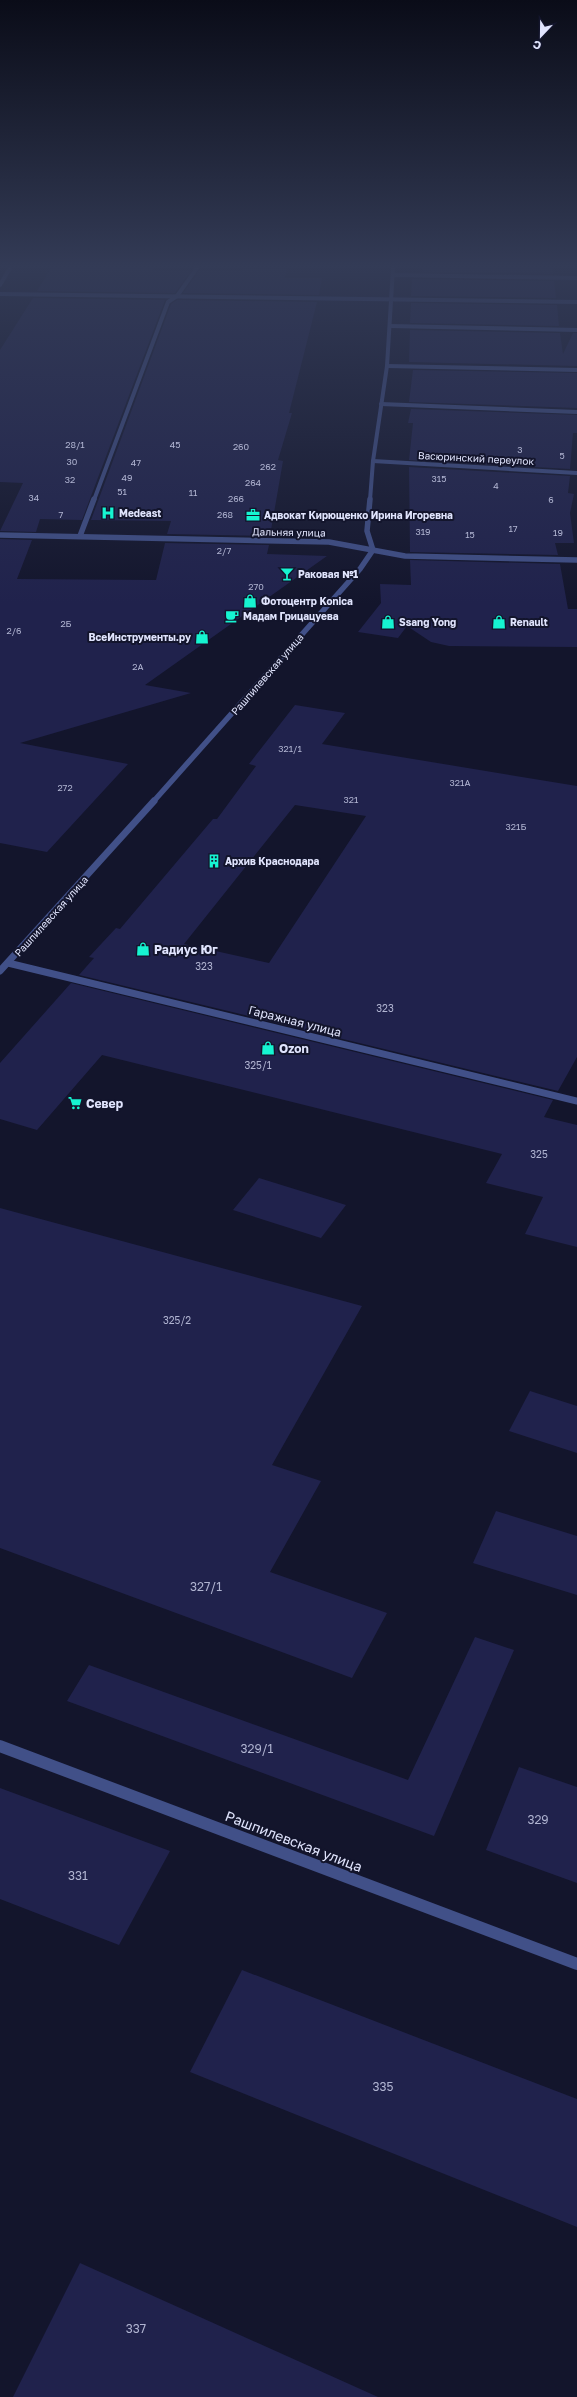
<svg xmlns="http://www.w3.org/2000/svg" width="577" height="2397" font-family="'Golos Text',sans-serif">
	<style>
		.building { fill: #20224c; fill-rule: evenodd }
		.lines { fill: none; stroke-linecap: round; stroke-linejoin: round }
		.minor-far3 { stroke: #415088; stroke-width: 4 }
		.minor-far2 { stroke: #415088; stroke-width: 5.5 }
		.minor-far1 { stroke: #415088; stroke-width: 7 }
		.minor { stroke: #415088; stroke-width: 12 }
		.tertiary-far2 { stroke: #415088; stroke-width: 4 }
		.tertiary-far1 { stroke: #415088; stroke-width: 5.5 }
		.tertiary { stroke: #415088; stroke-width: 7 }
		.labels { text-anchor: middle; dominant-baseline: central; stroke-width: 4; stroke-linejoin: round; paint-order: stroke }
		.far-number-label { font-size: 9px; fill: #b0b4d1 }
		.far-street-label { font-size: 10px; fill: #e0e4fd; stroke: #13152c }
		.far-poi-label { font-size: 10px; font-weight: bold; fill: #e0e4fd; stroke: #13152c; text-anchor: start }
		.number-label { font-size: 10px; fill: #b0b4d1 }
		.poi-label { font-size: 12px; font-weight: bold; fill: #e0e4fd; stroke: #13152c; text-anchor: start }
		.street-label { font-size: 12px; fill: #e0e4fd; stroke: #13152c }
		.near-number-label { font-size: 12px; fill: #b0b4d1 }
		.near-street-label { font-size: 14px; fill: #e0e4fd; stroke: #13152c }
	</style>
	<rect width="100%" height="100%" fill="#13152c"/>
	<g class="building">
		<path d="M51,268H153L152,270L191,271L175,293L37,291Z"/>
		<path d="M422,268H553V274L422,272Z"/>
		<path d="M243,269H287L285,278H322L319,295L183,293L199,271H242Z"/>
		<path d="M412,279L554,281L556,298L411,296Z"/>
		<path d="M33,298L165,300L82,520L40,519L36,532L0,531L23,483L0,482V350Z"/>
		<path d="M177,300L317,302L289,413H292L278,460L283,461L270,536L167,534L171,521L91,520L171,304Z"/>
		<path d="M411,303L557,305L559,326L410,323Z"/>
		<path d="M410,330L560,333L563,354L573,333H577V366L409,362Z"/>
		<path d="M413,370L577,373V408L409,402Z"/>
		<path d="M411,409L577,415V433H573L570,469L409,460L413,423H408Z"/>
		<path d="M409,467L570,476L568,493L574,494L570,513L574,543H555L558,555L410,552Z"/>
		<path d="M0,539L32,540L17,579L156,580L165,543L269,545L267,554L327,556L145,685L191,693L20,743L128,764L47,852L0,843Z"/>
		<path d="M410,560L560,564L568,609H577V647L449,646L431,642L407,626L398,638L358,632L381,603L380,584L411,585Z"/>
		<path d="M295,705L345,713L322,744L577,786V1057L558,1091L79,975L94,958L89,957L116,928L120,929L213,819H217L256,766L249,764ZM295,805L366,816L269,963L184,944Z"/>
		<path d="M71,983L553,1100L544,1117L577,1125V1247L525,1234L543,1197L486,1183L502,1154L102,1055L37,1130L0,1119V1063Z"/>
		<path d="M259,1178L346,1205L321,1238L233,1210Z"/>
		<path d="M0,1208L362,1306L272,1465L321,1481L270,1572L387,1613L352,1678L0,1548Z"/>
		<path d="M530,1391L577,1406V1453L509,1431Z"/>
		<path d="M496,1511L577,1536V1595L473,1563Z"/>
		<path d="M475,1637L514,1650L434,1836L67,1701L89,1665L408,1780Z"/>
		<path d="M519,1767L577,1787V1883L486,1850Z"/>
		<path d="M0,1788L170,1851L119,1945L0,1899Z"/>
		<path d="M242,1970L577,2099V2227L190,2072Z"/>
		<path d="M80,2263L378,2397H13Z"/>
	</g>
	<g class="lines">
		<g class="minor-far3">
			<path d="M393,275L577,278"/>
			<path d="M0,285L10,268"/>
			<path d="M0,294L577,302"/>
			<path d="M390,326L577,330"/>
			<path d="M387,366L577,370"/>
			<path d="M381,404L577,412"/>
			<path d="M373,461L577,473"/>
			<path d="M94,500L168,302L177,296L197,268"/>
		</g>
		<path class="minor-far2" d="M80,536L94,499"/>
		<path class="minor-far1" d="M8,963L577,1101"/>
		<path class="minor" d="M0,1746L577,1964"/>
		<path class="tertiary-far2" d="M370,500L373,461L387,366L393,268"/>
		<g class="tertiary-far1">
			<path d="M0,535L329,542L405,556L577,560"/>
			<path d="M153,802L360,569L373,550L367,531L370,499"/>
		</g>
		<path class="tertiary" d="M0,971L154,801"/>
	</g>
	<linearGradient id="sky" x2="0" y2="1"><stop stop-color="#0a0c18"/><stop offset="0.44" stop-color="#333b56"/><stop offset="1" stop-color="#333b56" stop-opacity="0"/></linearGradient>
	<rect width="577" height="604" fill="url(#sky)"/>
	<defs>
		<g id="hospital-bare" transform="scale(1.08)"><path d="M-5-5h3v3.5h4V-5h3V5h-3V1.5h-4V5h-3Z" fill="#16f4d1" stroke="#13152c" stroke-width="2.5" paint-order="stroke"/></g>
		<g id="office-bare" transform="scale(1.08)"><path d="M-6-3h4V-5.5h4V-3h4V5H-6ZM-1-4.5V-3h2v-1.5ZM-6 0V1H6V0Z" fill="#16f4d1" stroke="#13152c" stroke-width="2.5" paint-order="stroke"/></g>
		<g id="bar-bare" transform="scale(1.08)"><path d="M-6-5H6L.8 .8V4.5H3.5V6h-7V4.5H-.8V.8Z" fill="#16f4d1" stroke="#13152c" stroke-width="2.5" paint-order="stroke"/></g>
		<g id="shop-bare" transform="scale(1.08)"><path d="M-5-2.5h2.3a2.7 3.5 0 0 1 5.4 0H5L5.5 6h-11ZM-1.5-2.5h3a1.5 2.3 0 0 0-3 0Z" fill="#16f4d1" stroke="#13152c" stroke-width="2.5" paint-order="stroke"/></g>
		<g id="cafe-bare" transform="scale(1.08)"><path d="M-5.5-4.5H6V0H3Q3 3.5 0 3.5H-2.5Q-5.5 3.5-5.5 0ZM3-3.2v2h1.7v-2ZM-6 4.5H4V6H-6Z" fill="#16f4d1" stroke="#13152c" stroke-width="2.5" paint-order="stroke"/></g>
		<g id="building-bare" transform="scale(1.08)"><path d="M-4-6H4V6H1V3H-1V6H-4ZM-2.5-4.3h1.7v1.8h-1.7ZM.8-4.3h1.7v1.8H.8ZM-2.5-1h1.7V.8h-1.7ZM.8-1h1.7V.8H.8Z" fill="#16f4d1" stroke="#13152c" stroke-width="2.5" paint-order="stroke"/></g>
		<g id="supermarket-bare" transform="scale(1.08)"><path d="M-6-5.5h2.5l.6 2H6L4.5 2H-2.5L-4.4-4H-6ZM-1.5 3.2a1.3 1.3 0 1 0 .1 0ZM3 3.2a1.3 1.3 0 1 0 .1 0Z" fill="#16f4d1" stroke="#13152c" stroke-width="2.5" paint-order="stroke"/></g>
	</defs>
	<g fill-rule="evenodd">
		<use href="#hospital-bare" x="108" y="513"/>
		<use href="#office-bare" x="253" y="515"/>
		<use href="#bar-bare" x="287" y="574"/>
		<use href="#shop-bare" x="250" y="601"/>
		<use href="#cafe-bare" x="232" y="616"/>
		<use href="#shop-bare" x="388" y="622"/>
		<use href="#shop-bare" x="499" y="622"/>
		<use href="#shop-bare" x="202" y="637"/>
		<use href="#building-bare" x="214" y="861"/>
		<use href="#shop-bare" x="143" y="949"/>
		<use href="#shop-bare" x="268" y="1048"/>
		<use href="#supermarket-bare" x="75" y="1103"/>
	</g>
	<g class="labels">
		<g class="far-number-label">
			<text x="75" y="444">28/1</text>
			<text x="175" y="444">45</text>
			<text x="241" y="446">260</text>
			<text x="520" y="449">3</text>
			<text x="562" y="455">5</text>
			<text x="72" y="461">30</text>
			<text x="136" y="462">47</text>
			<text x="268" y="466">262</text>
			<text x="127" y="477">49</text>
			<text x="439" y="478">315</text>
			<text x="70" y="479">32</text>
			<text x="253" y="482">264</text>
			<text x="496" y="485">4</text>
			<text x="122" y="491">51</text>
			<text x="193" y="492">11</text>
			<text x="34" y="497">34</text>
			<text x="236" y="498">266</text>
			<text x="551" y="499">6</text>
			<text x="61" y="514">7</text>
			<text x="225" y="514">268</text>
			<text x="513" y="528">17</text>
			<text x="423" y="531">319</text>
			<text x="558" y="532">19</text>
			<text x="470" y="534">15</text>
			<text x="224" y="550">2/7</text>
			<text x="256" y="586">270</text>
			<text x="66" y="623">2Б</text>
			<text x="14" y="630">2/6</text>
			<text x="138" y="666">2А</text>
			<text x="290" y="748">321/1</text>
			<text x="460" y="782">321А</text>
			<text x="65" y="787">272</text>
			<text x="351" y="799">321</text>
			<text x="516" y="826">321Б</text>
		</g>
		<g class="far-street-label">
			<text transform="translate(476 458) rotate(3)">Васюринский переулок</text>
			<text transform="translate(289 532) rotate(1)">Дальняя улица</text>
			<text transform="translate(267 674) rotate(-49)">Рашпилевская улица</text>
			<text transform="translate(51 916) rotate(-48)">Рашпилевская улица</text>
		</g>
		<g class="far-poi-label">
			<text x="119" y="513">Medeast</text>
			<text x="264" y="515">Адвокат Кирющенко Ирина Игоревна</text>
			<text x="298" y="574">Раковая №1</text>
			<text x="261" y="601">Фотоцентр Konica</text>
			<text x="243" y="616">Мадам Грицацуева</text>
			<text x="399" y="622">Ssang Yong</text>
			<text x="510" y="622">Renault</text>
			<text x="191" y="637" text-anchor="end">ВсеИнструменты.ру</text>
			<text x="225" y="861">Архив Краснодара</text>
		</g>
		<g class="number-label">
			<text x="204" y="966">323</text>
			<text x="385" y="1008">323</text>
			<text x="258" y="1065">325/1</text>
			<text x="539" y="1154">325</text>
			<text x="177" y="1320">325/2</text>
		</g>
		<g class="poi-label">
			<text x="154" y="949">Радиус Юг</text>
			<text x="279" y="1048">Ozon</text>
			<text x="86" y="1103">Север</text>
		</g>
		<g class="street-label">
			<text transform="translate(295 1021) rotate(14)">Гаражная улица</text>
		</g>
		<g class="near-number-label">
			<text x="206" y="1586">327/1</text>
			<text x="257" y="1748">329/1</text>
			<text x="538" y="1819">329</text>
			<text x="78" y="1875">331</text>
			<text x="383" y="2086">335</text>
			<text x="136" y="2328">337</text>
		</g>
		<g class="near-street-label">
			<text transform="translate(294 1841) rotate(21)">Рашпилевская улица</text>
		</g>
	</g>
	<g transform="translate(541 36) rotate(202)" stroke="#13152c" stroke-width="3" paint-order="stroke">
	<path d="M0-3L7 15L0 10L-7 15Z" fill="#e0e4fd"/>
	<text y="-6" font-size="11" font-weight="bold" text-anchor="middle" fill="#e0e4fd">С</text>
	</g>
</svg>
